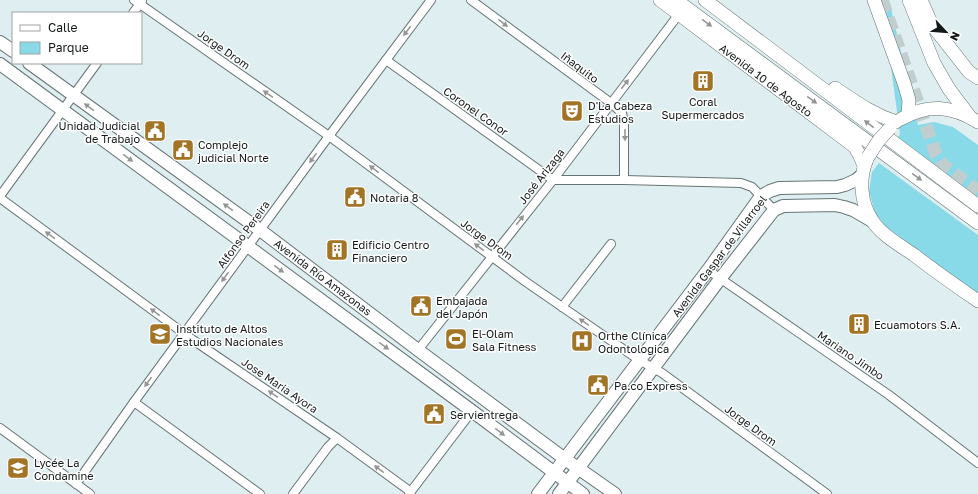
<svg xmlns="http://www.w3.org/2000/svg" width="978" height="494" font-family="'Golos Text',sans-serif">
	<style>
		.green { fill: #88dae8 }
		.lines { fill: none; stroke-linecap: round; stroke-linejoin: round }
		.primary-tunnel { stroke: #c0ced0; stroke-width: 13; stroke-dasharray: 13 6; stroke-linecap: butt }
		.street-casing { stroke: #677476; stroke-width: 10 }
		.secondary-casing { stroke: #677476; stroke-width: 14 }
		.primary-casing { stroke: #677476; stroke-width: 14 }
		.street { stroke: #fff; stroke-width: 8 }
		.secondary { stroke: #fff; stroke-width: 12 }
		.primary { stroke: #fff; stroke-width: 13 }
		.primary-bridge-casing { stroke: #677476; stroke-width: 14; stroke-linecap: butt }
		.primary-bridge { stroke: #fff; stroke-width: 13 }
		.oneway { fill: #959797 }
		.labels { text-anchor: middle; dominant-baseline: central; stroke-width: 3; stroke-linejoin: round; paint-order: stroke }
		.street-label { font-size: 11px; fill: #131818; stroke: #fff }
		.poi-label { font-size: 11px; fill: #131818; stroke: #fff; text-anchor: start }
	</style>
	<rect width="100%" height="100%" fill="#dfeef0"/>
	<g class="green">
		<path d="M882,0H889L918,125L934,122L953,127L978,145V200L896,140L900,134Z"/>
		<path d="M879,163L978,235V293L889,230L875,213L869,191L872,172Z"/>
	</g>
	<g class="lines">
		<path class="primary-tunnel" d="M882,0L936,154L943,165L978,191"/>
		<g class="street-casing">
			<g id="street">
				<path d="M134,0L329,136L526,282L639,360L662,373L827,494"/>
				<path d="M471,0L611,103L622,113L624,122V180"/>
				<path d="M133,13L142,1"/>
				<path d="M386,60L553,180H624L741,183L752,187L774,210"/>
				<path d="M0,196L97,63"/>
				<path d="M0,198L193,340L337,438L411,492"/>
				<path d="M708,270L889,395L978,463"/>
				<path d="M562,307L611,244"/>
				<path d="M418,350L553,180L679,14"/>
				<path d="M134,402L260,494"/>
				<path d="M0,428L90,494"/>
				<path d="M76,484L134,402L329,136L431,0"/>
				<path d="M293,494L328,447L337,438"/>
				<path d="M409,494L472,411"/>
			</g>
		</g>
		<g class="secondary-casing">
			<g id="secondary">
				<path d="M0,42L13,51"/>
				<path d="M29,63L260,230L418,350L565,459L615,494"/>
				<path d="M0,64L472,411L583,494"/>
				<path d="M538,494L708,270L761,196L770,191L779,188L837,187L845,185L856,180L862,175"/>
				<path d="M559,494L720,279L774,210L783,206L835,205L844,207L853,210L872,221"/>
			</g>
		</g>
		<g class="primary-casing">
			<g id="primary">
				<path d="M660,0L855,147L860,156L864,166"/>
				<path d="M676,0L978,223"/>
				<path d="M705,0L978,206"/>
				<path d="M874,0L904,83L909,100L908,115"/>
				<path d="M909,0L934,63L949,89L970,117"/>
				<path d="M921,0L932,25L969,72L978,78"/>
				<path d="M835,88C856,102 872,114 896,122"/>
				<path d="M901,119C928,103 952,106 978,122"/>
				<path d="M867,159C859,178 860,202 872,220C880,234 901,246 914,255C935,271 956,286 978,301"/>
			</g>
		</g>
		<use href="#street" class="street"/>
		<use href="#secondary" class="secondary"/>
		<use href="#primary" class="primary"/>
		<g class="primary-bridge-casing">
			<path id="primary-bridge" d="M868,157L879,140L890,128"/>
		</g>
		<use href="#primary-bridge" class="primary-bridge"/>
	</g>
	<defs><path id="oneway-solid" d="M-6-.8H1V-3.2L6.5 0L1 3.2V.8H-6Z"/></defs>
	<g class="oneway">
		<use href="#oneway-solid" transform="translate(503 23) rotate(37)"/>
		<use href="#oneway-solid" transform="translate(707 23) rotate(36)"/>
		<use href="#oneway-solid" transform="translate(407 31) rotate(127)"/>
		<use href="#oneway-solid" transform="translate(625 84) rotate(-52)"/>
		<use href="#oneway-solid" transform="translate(268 94) rotate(-145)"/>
		<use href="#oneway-solid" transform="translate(812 100) rotate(36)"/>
		<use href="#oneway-solid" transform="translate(89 107) rotate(-144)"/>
		<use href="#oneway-solid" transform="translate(869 124) rotate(-143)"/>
		<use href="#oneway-solid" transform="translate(625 135) rotate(90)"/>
		<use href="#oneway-solid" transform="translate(128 158) rotate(36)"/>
		<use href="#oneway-solid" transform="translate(313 158) rotate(126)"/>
		<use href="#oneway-solid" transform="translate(374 169) rotate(-143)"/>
		<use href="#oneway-solid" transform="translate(917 177) rotate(36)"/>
		<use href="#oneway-solid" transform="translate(228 207) rotate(-144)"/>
		<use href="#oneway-solid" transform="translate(520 220) rotate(-51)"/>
		<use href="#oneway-solid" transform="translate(50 235) rotate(-144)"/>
		<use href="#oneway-solid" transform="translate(479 247) rotate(-143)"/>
		<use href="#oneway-solid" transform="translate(279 269) rotate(36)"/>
		<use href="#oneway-solid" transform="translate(225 277) rotate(126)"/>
		<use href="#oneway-solid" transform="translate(155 312) rotate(-144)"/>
		<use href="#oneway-solid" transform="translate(584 322) rotate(-145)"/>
		<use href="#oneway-solid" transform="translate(384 346) rotate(36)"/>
		<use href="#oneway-solid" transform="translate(148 382) rotate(126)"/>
		<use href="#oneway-solid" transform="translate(273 394) rotate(-146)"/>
		<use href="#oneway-solid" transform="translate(500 432) rotate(37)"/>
		<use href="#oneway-solid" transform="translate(379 469) rotate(-144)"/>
	</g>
	<defs>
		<g id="building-square" transform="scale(1.15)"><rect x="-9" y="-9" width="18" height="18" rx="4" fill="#a27426" stroke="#fff"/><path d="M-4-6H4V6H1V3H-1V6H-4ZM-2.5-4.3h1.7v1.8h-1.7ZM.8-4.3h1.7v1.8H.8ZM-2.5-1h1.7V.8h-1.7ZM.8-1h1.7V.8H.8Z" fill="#fff"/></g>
		<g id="theatre-square" transform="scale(1.15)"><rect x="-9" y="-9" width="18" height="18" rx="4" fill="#a27426" stroke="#fff"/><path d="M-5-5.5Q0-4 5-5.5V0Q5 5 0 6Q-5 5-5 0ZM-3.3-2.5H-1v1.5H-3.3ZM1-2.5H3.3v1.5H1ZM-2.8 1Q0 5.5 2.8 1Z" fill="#fff"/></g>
		<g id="civic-square" transform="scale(1.15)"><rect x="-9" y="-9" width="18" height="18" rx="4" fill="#a27426" stroke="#fff"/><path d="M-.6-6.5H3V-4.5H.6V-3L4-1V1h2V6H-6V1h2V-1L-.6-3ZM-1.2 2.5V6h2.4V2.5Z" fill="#fff"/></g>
		<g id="university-square" transform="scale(1.15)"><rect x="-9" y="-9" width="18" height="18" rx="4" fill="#a27426" stroke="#fff"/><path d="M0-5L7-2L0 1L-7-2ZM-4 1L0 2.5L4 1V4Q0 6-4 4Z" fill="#fff"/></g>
		<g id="stadium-square" transform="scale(1.15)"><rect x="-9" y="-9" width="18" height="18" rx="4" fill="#a27426" stroke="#fff"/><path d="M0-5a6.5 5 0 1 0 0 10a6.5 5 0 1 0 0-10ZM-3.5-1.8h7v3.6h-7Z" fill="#fff"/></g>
		<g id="hospital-square" transform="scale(1.15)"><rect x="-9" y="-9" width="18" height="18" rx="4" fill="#a27426" stroke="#fff"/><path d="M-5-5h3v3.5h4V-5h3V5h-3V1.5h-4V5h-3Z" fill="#fff"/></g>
		<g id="school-square" transform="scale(1.15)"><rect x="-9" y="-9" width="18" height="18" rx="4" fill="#a27426" stroke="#fff"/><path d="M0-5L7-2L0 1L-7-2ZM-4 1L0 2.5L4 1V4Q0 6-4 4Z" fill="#fff"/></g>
	</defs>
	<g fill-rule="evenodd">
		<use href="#building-square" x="703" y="81"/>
		<use href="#theatre-square" x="572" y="111"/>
		<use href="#civic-square" x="155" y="131"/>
		<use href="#civic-square" x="183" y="150"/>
		<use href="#civic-square" x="355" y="197"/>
		<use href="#building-square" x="337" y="250"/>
		<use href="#civic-square" x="421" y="306"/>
		<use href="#building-square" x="859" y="324"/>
		<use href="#university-square" x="160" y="334"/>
		<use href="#stadium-square" x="456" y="339"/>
		<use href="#hospital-square" x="582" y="341"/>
		<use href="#civic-square" x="598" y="385"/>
		<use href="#civic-square" x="434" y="414"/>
		<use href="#school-square" x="18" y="468"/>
	</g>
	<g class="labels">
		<g class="street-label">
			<text transform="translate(224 49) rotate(35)">Jorge Drom</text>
			<text transform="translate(580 67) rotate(37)">Iñaquito</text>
			<text transform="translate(766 80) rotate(37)">Avenida 10 de Agosto</text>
			<text transform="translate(476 111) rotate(35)">Coronel Conor</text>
			<text transform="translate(541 176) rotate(-52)">José Arizaga</text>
			<text transform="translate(243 234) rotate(-54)">Alfonso Pereira</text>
			<text transform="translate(487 239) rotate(36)">Jorge Drom</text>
			<text transform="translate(719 256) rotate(-53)">Avenida Gaspar de Villarroel</text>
			<text transform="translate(323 277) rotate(37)">Avenida Río Amazonas</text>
			<text transform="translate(851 355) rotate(34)">Mariano Jimbo</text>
			<text transform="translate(280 385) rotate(34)">Jose Maria Ayora</text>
			<text transform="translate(751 425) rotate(36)">Jorge Drom</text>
		</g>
		<g class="poi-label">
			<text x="703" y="101" text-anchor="middle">Coral<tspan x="703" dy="13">Supermercados</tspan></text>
			<text x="588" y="105">D'La Cabeza<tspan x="588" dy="13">Estudios</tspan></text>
			<text x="140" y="125" text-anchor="end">Unidad Judicial<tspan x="140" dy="13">de Trabajo</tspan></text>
			<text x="198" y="144">Complejo<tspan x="198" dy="13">judicial Norte</tspan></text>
			<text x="370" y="197">Notaria 8</text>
			<text x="352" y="244">Edificio Centro<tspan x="352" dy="13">Financiero</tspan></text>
			<text x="436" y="300">Embajada<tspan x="436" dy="13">del Japón</tspan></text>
			<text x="874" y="324">Ecuamotors S.A.</text>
			<text x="176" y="328">Instituto de Altos<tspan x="176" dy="13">Estudios Nacionales</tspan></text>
			<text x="472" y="333">El-Olam<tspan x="472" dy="13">Sala Fitness</tspan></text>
			<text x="598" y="335">Orthe Clínica<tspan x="598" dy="13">Odontologica</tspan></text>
			<text x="614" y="385">Pa.co Express</text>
			<text x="450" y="414">Servientrega</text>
			<text x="34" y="462">Lycée La<tspan x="34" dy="13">Condamine</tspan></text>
		</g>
	</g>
	<rect x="12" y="12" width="130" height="52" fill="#ffffff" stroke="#a1a3a3"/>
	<rect x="20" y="25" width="20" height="6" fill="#ffffff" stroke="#a1a3a3"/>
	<text x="48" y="32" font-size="12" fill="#131818">Calle</text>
	<rect x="20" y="42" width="20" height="12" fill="#88dae8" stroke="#a1a3a3"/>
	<text x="48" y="52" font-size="12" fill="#131818">Parque</text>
	<g transform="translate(946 32) rotate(116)" stroke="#ffffff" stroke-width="3" paint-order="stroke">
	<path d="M0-3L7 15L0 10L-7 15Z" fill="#131818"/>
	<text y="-6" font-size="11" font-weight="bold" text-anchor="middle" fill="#131818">N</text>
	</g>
</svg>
